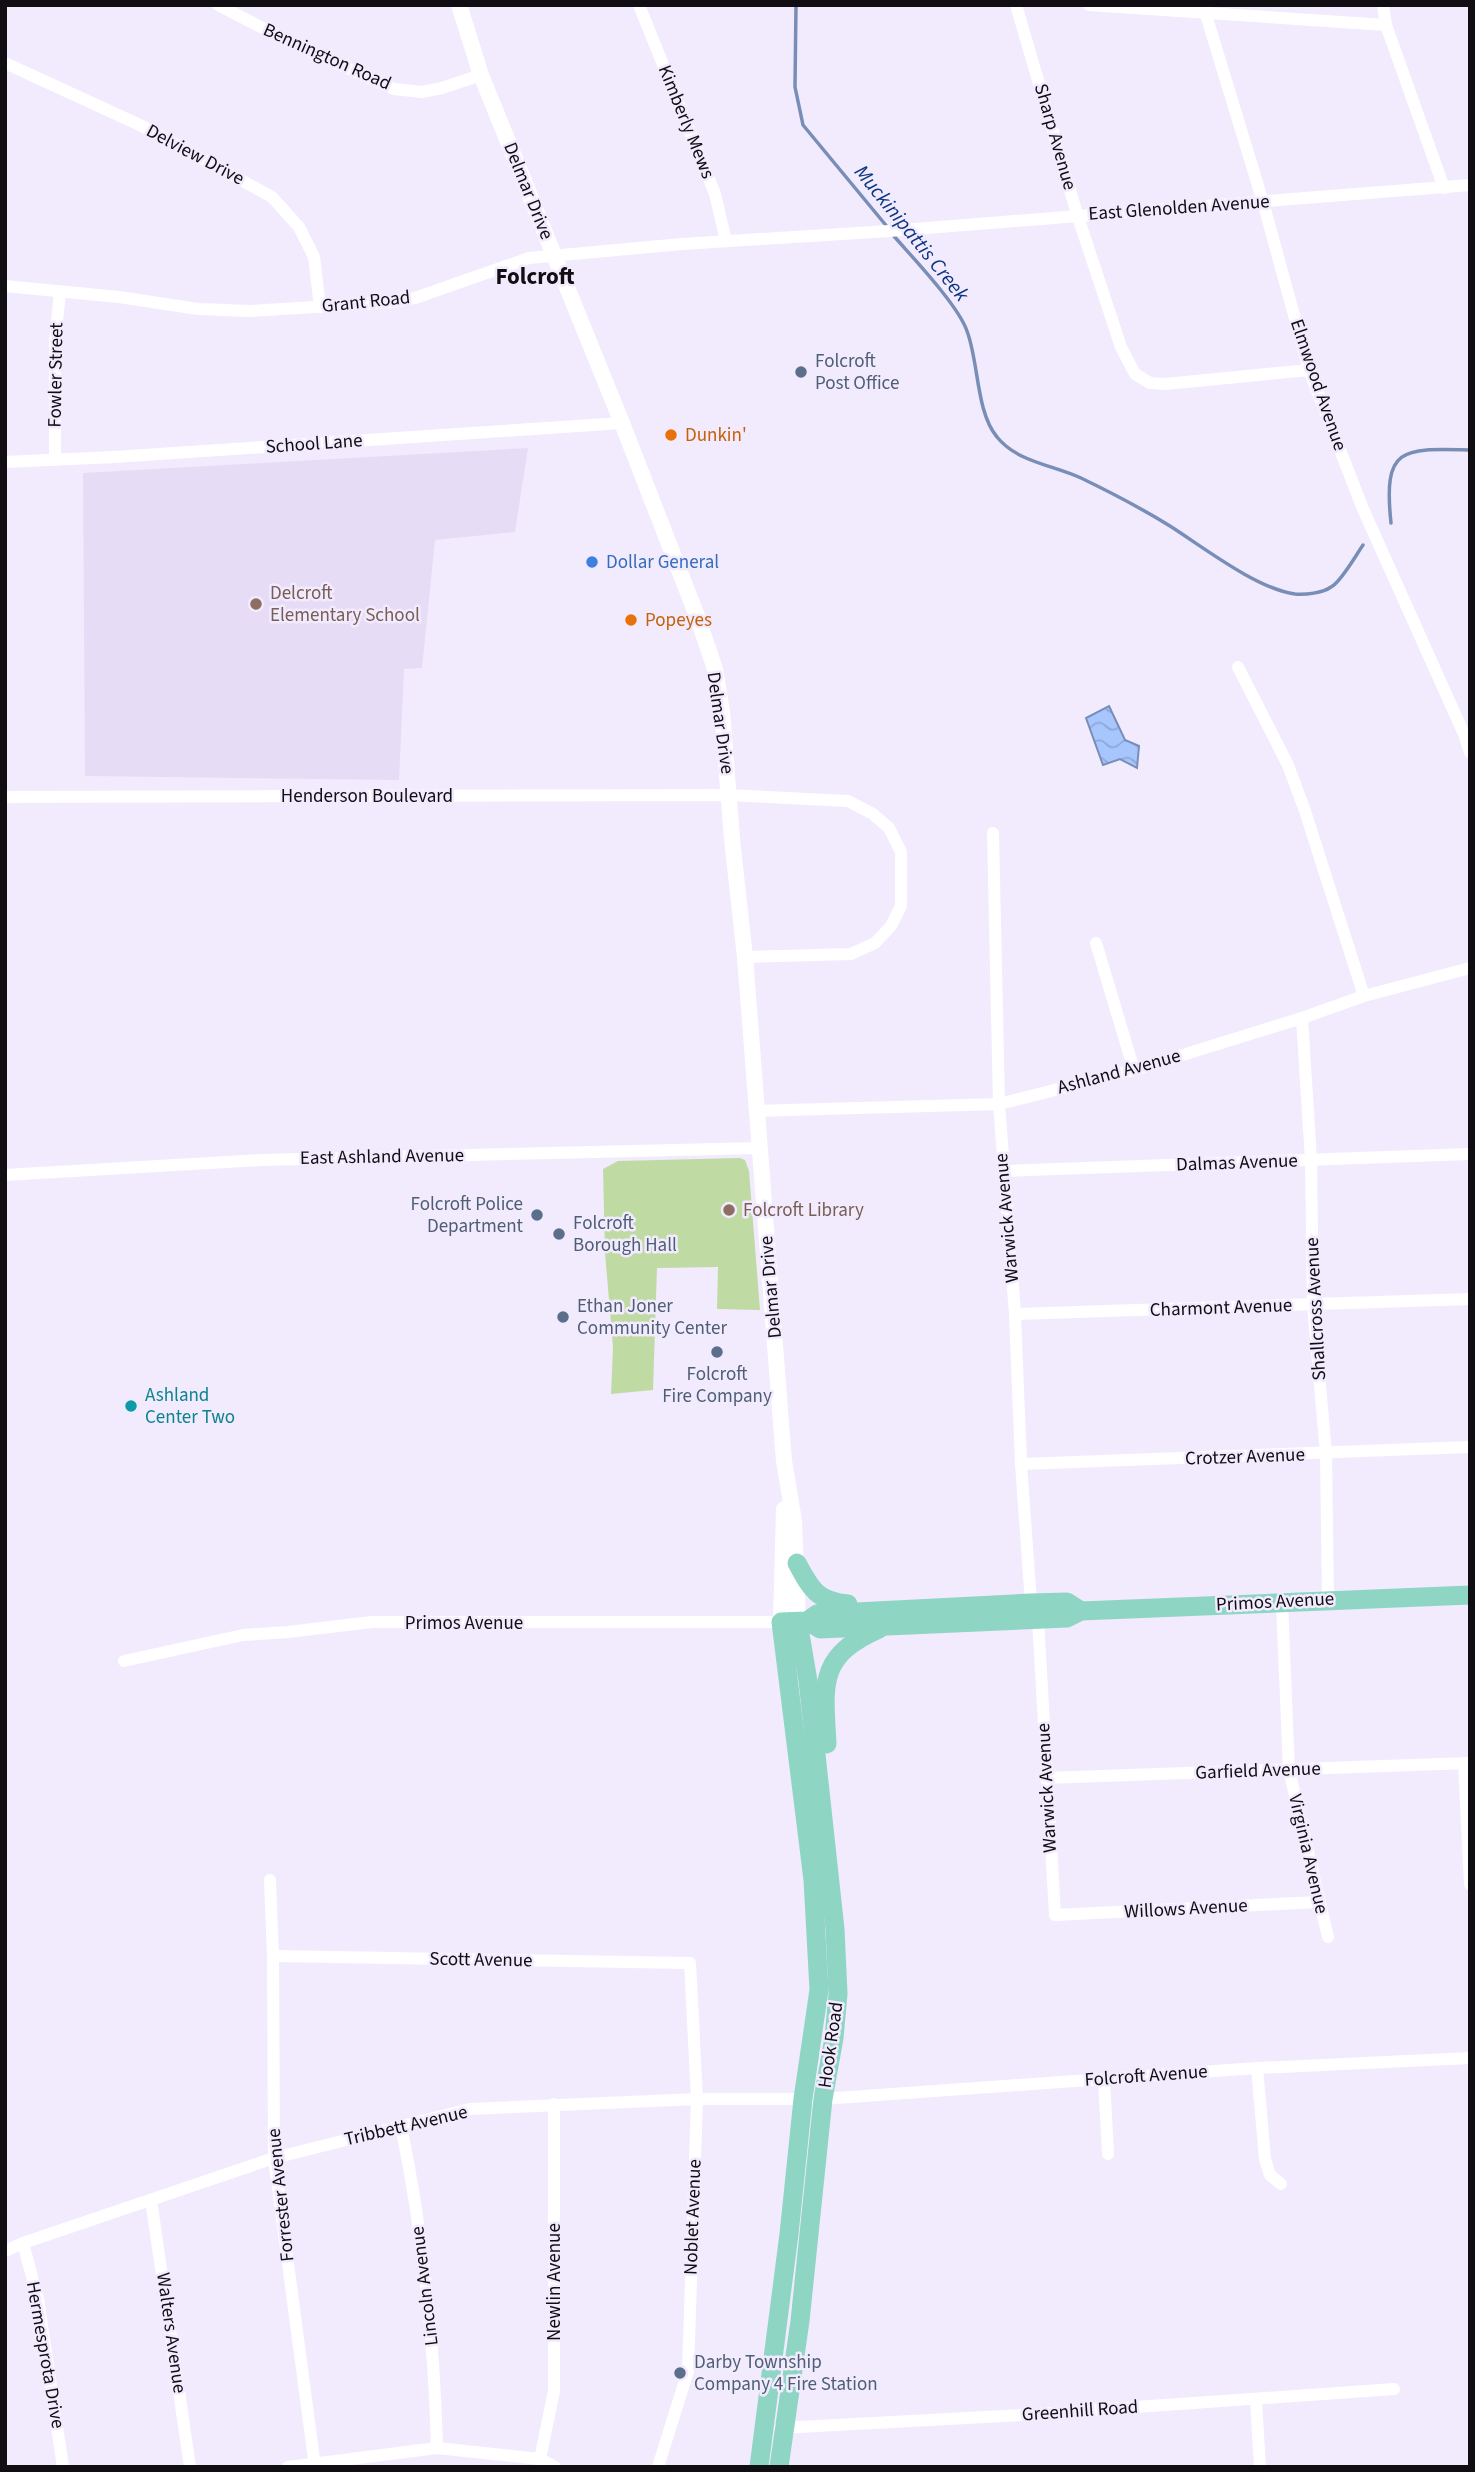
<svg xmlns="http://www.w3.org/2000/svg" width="1475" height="2472" font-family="'Source Sans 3',sans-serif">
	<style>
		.built { fill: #e7dcf6 }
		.park { fill: #c0daa4 }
		.water { fill: url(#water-waves); stroke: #798eb7; stroke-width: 2 }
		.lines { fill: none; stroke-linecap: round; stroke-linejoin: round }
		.stream { stroke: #798eb7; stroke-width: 3.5 }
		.minor { stroke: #fff; stroke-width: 12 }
		.tertiary { stroke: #fff; stroke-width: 16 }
		.primary { stroke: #8fd5c4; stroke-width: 19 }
		.service-dot { fill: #5c6f8a; stroke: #f2ebfe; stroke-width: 2.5 }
		.food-dot { fill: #e8710a; stroke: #f2ebfe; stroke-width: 2.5 }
		.shop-dot { fill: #3f7fe0; stroke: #f2ebfe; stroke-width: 2.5 }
		.education-dot { fill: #8d6e63; stroke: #f2ebfe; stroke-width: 2.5 }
		.culture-dot { fill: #0f9aa8; stroke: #f2ebfe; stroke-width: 2.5 }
		.labels { text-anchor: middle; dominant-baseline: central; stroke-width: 5; stroke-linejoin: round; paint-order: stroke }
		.street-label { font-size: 19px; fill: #100d13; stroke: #f2ebfe }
		.service-label { font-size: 19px; fill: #4e5e75; stroke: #f2ebfe; text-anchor: start }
		.food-label { font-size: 19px; fill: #c56008; stroke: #f2ebfe; text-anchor: start }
		.shop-label { font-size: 19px; fill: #366cbe; stroke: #f2ebfe; text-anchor: start }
		.education-label { font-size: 19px; fill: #785e54; stroke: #f2ebfe; text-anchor: start }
		.culture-label { font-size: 19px; fill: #0d838f; stroke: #f2ebfe; text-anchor: start }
		.water-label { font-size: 21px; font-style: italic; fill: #0c3582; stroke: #f2ebfe }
		.quarter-label { font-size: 23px; font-weight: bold; fill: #100d13; stroke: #f2ebfe }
	</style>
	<defs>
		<pattern id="water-waves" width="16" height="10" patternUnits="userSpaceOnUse" patternTransform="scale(1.75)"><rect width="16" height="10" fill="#a6c6fd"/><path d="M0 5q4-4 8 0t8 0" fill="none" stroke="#8ea9d8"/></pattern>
	</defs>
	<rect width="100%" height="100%" fill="#f2ebfe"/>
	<path class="built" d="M528,448L515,532L435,540L422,668L404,669L399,780L85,776L83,473Z"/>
	<path class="park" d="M740,1158L745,1160L749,1171L760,1310L717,1309L718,1267L657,1268L653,1390L611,1394L613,1347L605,1253L603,1169L618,1161Z"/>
	<path class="water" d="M1109,706L1125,740L1139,746L1137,768L1120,759L1103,765L1086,718Z"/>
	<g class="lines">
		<g class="stream">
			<path d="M796,5L795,87L803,125L889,229"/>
			<path d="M893,235C913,258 958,305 967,331C979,363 976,412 997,437C1017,462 1053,465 1081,478C1112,493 1141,508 1170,526C1203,547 1257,589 1295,594C1305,595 1323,593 1331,587C1341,582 1356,555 1363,545"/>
			<path d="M1391,523C1383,447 1401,448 1470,450"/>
		</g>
		<g class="minor">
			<path d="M218,5L300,47L394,89L422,92L442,88L481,75"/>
			<path d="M639,5L715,194L726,241"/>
			<path d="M1016,5L1077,214L1121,347L1135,374L1150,383L1165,384L1309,370"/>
			<path d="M1089,5L1386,25"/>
			<path d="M1203,5L1263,202L1309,370L1363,509L1464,734L1470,752"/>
			<path d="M1383,5L1386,25L1444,188"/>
			<path d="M5,63L142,126L272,197L299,227L314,257L320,307"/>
			<path d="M5,286L119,297L198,309L250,311L392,302L415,298L529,258L682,244L889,231L1470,185"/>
			<path d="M55,460V342L60,291"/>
			<path d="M5,462L114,457L622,423"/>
			<path d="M1238,667L1288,765L1305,811L1364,996"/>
			<path d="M5,797L729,795L848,801L873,814L889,828L901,852V906L891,926L875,943L851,954L745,957"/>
			<path d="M993,833L999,1104L1015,1314L1021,1464L1031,1603"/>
			<path d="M1096,943L1134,1070"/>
			<path d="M1302,1018L1311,1160L1313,1305L1326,1454L1328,1599"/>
			<path d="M756,1111L999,1104L1134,1070L1302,1018L1364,996L1470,968"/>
			<path d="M1003,1171L1470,1154"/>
			<path d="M5,1175L262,1160L759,1148"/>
			<path d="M1015,1314L1470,1299"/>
			<path d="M1021,1464L1470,1447"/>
			<path d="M1282,1603L1289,1770L1328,1937"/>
			<path d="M1038,1619L1055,1915L1318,1902"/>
			<path d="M124,1661L243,1635L288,1632L372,1622H781"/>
			<path d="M1464,1763L1470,1884"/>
			<path d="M1046,1778L1470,1763"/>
			<path d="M270,1880L273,1956L274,2158L315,2467"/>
			<path d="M273,1956L690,1963L697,2099L688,2371L658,2467"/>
			<path d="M1257,2068L1265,2159L1270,2175L1281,2184"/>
			<path d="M1104,2080L1108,2154"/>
			<path d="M401,2126C423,2232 434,2340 437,2448"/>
			<path d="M151,2200L190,2467"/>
			<path d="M23,2243L38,2299L63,2467"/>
			<path d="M5,2251L23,2243L274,2158L470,2109L697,2099H823L1257,2068L1470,2058"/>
			<path d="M1256,2400L1260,2467"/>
			<path d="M780,2428L1021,2415L1394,2389"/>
			<path d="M540,2459L554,2391V2104"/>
			<path d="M288,2467L437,2448L540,2459L555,2467"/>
		</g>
		<g class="tertiary">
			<path d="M459,5L481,75L622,423L697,616L715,669L722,712L732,839L745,957L784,1461L794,1521L798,1622"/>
			<path d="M781,1622L784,1509"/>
		</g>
		<g class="primary">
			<path d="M797,1563C811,1589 817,1601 848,1604"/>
			<path d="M807,1621L820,1629L1067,1618L1081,1611L1470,1595"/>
			<path d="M827,1744C824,1685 817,1656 879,1629"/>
			<path d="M759,2467L789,2234L803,2099L819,1990L813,1880L781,1622L807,1621L817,1614L1031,1603L1067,1602L1081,1611"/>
			<path d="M779,2467L800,2321L823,2099L834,2038L838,1994L835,1929L808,1681L798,1622"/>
		</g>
	</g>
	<g class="service-dot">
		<circle cx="801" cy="372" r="7"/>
		<circle cx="537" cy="1215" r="7"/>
		<circle cx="559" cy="1234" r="7"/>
		<circle cx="563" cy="1317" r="7"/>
		<circle cx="717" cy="1352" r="7"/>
		<circle cx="680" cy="2373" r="7"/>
	</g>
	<g class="food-dot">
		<circle cx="671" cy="435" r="7"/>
		<circle cx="631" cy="620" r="7"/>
	</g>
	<circle class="shop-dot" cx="592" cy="562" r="7"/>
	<g class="education-dot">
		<circle cx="256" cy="604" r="7"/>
		<circle cx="729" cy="1210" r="7"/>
	</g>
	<circle class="culture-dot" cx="131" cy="1406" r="7"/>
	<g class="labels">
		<g class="street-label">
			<text transform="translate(327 57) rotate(24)">Bennington Road</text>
			<text transform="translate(686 122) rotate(68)">Kimberly Mews</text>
			<text transform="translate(1055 137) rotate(74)">Sharp Avenue</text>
			<text transform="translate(195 155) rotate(28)">Delview Drive</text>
			<text transform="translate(528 191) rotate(68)">Delmar Drive</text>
			<text transform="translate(1179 208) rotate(-4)">East Glenolden Avenue</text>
			<text transform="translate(366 302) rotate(-6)">Grant Road</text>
			<text transform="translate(56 375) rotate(-89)">Fowler Street</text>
			<text transform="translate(1318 385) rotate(71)">Elmwood Avenue</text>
			<text transform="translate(314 444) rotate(-4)">School Lane</text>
			<text transform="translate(720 723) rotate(82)">Delmar Drive</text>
			<text x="367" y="796">Henderson Boulevard</text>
			<text transform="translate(1119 1072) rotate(-15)">Ashland Avenue</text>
			<text transform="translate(382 1157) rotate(-1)">East Ashland Avenue</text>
			<text transform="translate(1237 1163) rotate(-2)">Dalmas Avenue</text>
			<text transform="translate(1007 1218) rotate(-95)">Warwick Avenue</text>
			<text transform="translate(771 1287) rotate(-95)">Delmar Drive</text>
			<text transform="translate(1221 1308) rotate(-2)">Charmont Avenue</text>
			<text transform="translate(1316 1309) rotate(-93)">Shallcross Avenue</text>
			<text transform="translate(1245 1457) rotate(-2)">Crotzer Avenue</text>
			<text transform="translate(1275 1602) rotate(-3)">Primos Avenue</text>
			<text x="464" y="1623">Primos Avenue</text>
			<text transform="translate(1258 1771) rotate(-2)">Garfield Avenue</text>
			<text transform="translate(1047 1788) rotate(-93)">Warwick Avenue</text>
			<text transform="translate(1308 1854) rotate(77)">Virginia Avenue</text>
			<text transform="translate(1186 1909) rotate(-3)">Willows Avenue</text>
			<text transform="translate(481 1960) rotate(1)">Scott Avenue</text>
			<text transform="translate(831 2045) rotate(-82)">Hook Road</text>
			<text transform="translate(1146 2076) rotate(-4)">Folcroft Avenue</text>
			<text transform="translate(406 2126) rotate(-13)">Tribbett Avenue</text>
			<text transform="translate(281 2195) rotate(-96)">Forrester Avenue</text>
			<text transform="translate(693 2217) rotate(-88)">Noblet Avenue</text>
			<text transform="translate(554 2282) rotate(-90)">Newlin Avenue</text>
			<text transform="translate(425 2286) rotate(-97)">Lincoln Avenue</text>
			<text transform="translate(171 2333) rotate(82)">Walters Avenue</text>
			<text transform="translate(45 2355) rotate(80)">Hermesprota Drive</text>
			<text transform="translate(1080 2411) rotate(-4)">Greenhill Road</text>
		</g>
		<g class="service-label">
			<text x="815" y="361">Folcroft<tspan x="815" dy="22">Post Office</tspan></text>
			<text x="523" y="1204" text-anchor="end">Folcroft Police<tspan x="523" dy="22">Department</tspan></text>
			<text x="573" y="1223">Folcroft<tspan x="573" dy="22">Borough Hall</tspan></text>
			<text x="577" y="1306">Ethan Joner<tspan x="577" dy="22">Community Center</tspan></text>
			<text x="717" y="1374" text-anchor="middle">Folcroft<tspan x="717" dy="22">Fire Company</tspan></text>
			<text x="694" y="2362">Darby Township<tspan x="694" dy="22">Company 4 Fire Station</tspan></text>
		</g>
		<g class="food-label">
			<text x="685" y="435">Dunkin'</text>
			<text x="645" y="620">Popeyes</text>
		</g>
		<g class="shop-label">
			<text x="606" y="562">Dollar General</text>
		</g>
		<g class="education-label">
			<text x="270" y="593">Delcroft<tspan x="270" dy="22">Elementary School</tspan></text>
			<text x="743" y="1210">Folcroft Library</text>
		</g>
		<g class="culture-label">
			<text x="145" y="1395">Ashland<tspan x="145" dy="22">Center Two</tspan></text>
		</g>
		<g class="water-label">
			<text transform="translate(912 233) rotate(51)">Muckinipattis Creek</text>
		</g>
		<g class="quarter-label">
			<text x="535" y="276">Folcroft</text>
		</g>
	</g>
	<rect width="1475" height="2472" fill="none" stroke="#100d13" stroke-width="14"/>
</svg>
